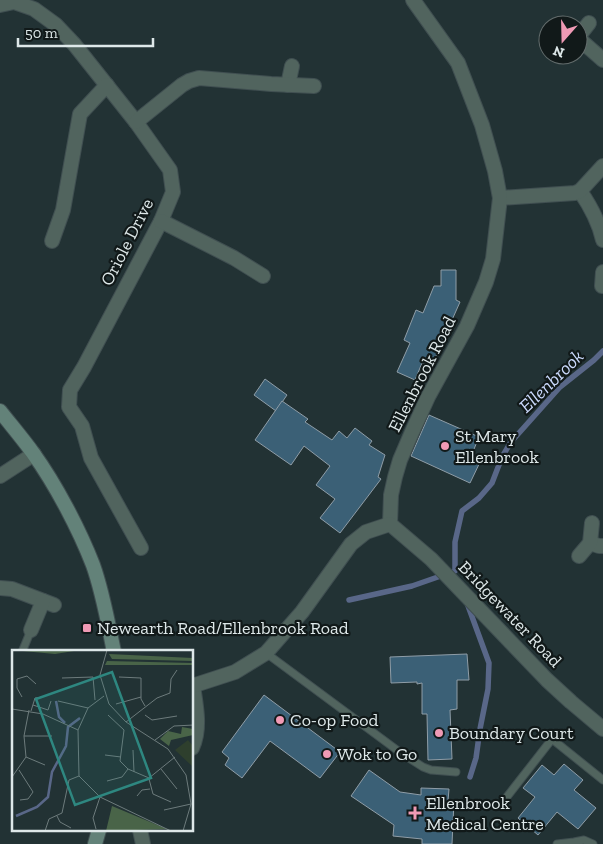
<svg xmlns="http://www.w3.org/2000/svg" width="603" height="844" font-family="'Zilla Slab',serif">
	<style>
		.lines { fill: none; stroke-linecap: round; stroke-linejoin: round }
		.stream { stroke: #596788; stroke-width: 5.5 }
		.building { fill: #3b6076; stroke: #8f9da7 }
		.service-casing { stroke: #404f51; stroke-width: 9 }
		.minor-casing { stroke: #404f51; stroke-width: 16 }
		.tertiary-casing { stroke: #404f51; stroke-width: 16 }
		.secondary-casing { stroke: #404f51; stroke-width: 16 }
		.service { stroke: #51645e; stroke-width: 7 }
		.minor { stroke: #51645e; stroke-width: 14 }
		.tertiary { stroke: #51645e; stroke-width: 14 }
		.secondary { stroke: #638279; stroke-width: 14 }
		.poi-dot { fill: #f09ab5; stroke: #111919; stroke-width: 2 }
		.labels { text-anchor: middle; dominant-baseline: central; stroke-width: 4.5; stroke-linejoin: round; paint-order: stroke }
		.street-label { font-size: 18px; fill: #dee8e9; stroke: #111919 }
		.poi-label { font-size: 18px; fill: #dee8e9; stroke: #111919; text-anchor: start }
		.water-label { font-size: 19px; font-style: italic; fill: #cad9fc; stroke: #111919 }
		.inset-river { fill: none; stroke: #596788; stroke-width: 2.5 }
		.inset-road { fill: none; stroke: #6d7b7c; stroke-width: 1 }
		.view { fill: #2e8780; fill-opacity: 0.15; stroke: #2e8780; stroke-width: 2.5 }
		.inset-edge { fill: none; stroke: #dee8e9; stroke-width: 2.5 }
	</style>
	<rect width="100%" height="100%" fill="#223234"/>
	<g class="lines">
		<g class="stream">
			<path d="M349,600L412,586L455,571V542L462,511L479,498L492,483L502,457L511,442L560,387L594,360L603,351"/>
			<path d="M467,603L489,663L488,689L480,729L476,758L470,777"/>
		</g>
	</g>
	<g class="building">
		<path d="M441,270H456V300L460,302L431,367L422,363L415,380L397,372L410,343L404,340L416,310L423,313L434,286H441Z"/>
		<path d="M265,379L287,395L276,411L254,395Z"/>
		<path d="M282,401L308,419L305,422L332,440L339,431L347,438L355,428L372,441L369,445L385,455L378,477L381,479L340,533L320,518L335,499L316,485L330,466L304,446L291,465L255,440Z"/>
		<path d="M429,415L479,437L472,454L482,458L470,483L411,456Z"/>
		<path d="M467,654L469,680H457V709L450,710L452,759L428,760L427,714H422V683L417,684V682L391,683L390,657Z"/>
		<path d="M264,695L340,752L320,778L270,741L242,778L225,765L229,758L222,752Z"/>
		<path d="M564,764L583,780L574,790L596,808L578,829L557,812L538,835L518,818L535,797L523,788L542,765L554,775Z"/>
		<path d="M369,770L400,792L421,795V788L449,789L448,801H454L452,844H422V839L393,836L394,825L351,796Z"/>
	</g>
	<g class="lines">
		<g class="service-casing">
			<g id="service">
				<path d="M22,652L31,630"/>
				<path d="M266,653L401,753L423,767L431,770L456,772"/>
				<path d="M506,798L552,739L603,780"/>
				<path d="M557,844L574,842L584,840L593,844"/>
			</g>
		</g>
		<g class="minor-casing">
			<g id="minor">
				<path d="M0,5L14,2L34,9L56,25L74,44L136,122L170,170L173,192L161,221L84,367L70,390L69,407L82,426L91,458L141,548"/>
				<path d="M578,37L589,23"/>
				<path d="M578,38L603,60"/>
				<path d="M288,85L292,66"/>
				<path d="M136,122L182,85L189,81L199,78L271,84L314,86"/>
				<path d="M580,191C591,207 599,222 603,240"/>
				<path d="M500,198L575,193L580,191L603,166"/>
				<path d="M161,221L234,258L263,276"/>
				<path d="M52,241L63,210L80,114L107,85"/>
				<path d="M602,286L603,272"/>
				<path d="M0,476L34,454"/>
				<path d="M390,524L391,495L395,477L400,460L412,432L428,397L467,326L486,282L493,259L500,198L495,171L482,125L458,63L413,0"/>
				<path d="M590,543L599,546H603"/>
				<path d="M579,556L590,543L592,523"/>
				<path d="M0,588L12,589L54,605"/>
				<path d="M31,630L43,601"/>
				<path d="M192,748C201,729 196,706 193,686"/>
				<path d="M140,830L143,844"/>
			</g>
		</g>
		<g class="tertiary-casing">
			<path id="tertiary" d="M192,686L235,672L266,653L302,612L351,544L366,532L390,524L431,559L547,680L571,702L603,729"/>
		</g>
		<g class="secondary-casing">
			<g id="secondary">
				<path d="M0,411C11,425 23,439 33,453C56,485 79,529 93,565C103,593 108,623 114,652"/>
				<path d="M95,844L99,830"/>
			</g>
		</g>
		<use href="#service" class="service"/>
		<use href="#minor" class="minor"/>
		<use href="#tertiary" class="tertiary"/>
		<use href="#secondary" class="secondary"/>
	</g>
	<g class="poi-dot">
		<circle cx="445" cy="446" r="5"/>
		<rect x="82" y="623" width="10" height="10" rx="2.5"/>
		<circle cx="280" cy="720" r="5"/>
		<circle cx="439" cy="733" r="5"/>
		<circle cx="327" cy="754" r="5"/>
		<path d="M412.5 805.5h5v5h5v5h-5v5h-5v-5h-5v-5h5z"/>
	</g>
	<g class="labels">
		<g class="street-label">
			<text transform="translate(127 242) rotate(-63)">Oriole Drive</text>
			<text transform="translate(422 374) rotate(-63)">Ellenbrook Road</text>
			<text transform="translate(510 614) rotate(46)">Bridgewater Road</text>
		</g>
		<g class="poi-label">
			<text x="455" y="436">St Mary<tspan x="455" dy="21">Ellenbrook</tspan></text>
			<text x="97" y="628">Newearth Road/Ellenbrook Road</text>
			<text x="290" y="720">Co-op Food</text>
			<text x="449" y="733">Boundary Court</text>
			<text x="337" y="754">Wok to Go</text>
			<text x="426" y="803">Ellenbrook<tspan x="426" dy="21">Medical Centre</tspan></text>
		</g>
		<g class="water-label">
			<text transform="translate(551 381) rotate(-44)">Ellenbrook</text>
		</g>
	</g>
	<g transform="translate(12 650)">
		<rect width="181" height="181" fill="#223234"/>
		<path d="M176,90L181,96V117L163,100Z" fill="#2e3f2d"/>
		<path d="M0,0H58L62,1L43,4ZM97,4L181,8V11L100,9ZM95,11L181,13L182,15H93ZM170,77L181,79V85L159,90L157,96L148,89L156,81L169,84ZM100,156L155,179L94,181Z" fill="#496448"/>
		<path class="inset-river" d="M44,51L47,67L53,73M4,166L25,157L36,147L40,122L54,96L56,77L68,68"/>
		<path class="inset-road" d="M95,0L88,25L97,54L114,72L156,99L174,125L179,154L171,181M107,27L129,28V49L133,56M50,28L81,27L83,50M92,46L76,58L66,80L67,126L88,147L159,181M10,47L5,38V29L15,26L24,34M46,51L76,58M104,54L129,47M21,55L36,60L39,51M0,59L31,64L66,80M19,61L23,48L31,47M96,65L112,80L108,111L116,119L137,128L163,107M133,65L140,70L165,66M114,72L145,48L158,43L159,29L165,20M12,86H40M143,90L162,76L182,75M121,100L122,122M93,105L109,107M14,107L33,115M149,119L165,139M7,120L21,142L16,149L8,150M0,127L14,107L12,86L17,60M137,129L141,144L159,152M95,131L110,127L116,119M125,146L130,140L138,139M152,160L179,154M45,166L48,172L59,178M84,179L81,168L88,147M33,181L37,169L50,163L57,130L67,126"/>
		<path class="view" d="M100,22L139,128L63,155L24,49Z"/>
		<rect width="181" height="181" class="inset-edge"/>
	</g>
	<g transform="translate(563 40) rotate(200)"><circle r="24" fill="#111919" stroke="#636c6c"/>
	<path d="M0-4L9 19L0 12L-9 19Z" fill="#f09ab5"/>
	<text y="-8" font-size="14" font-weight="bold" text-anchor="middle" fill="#dee8e9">N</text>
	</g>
	<path d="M18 38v8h135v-8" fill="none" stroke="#dee8e9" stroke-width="2.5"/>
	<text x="25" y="38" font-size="15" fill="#dee8e9" stroke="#111919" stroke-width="4" paint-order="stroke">50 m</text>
</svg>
